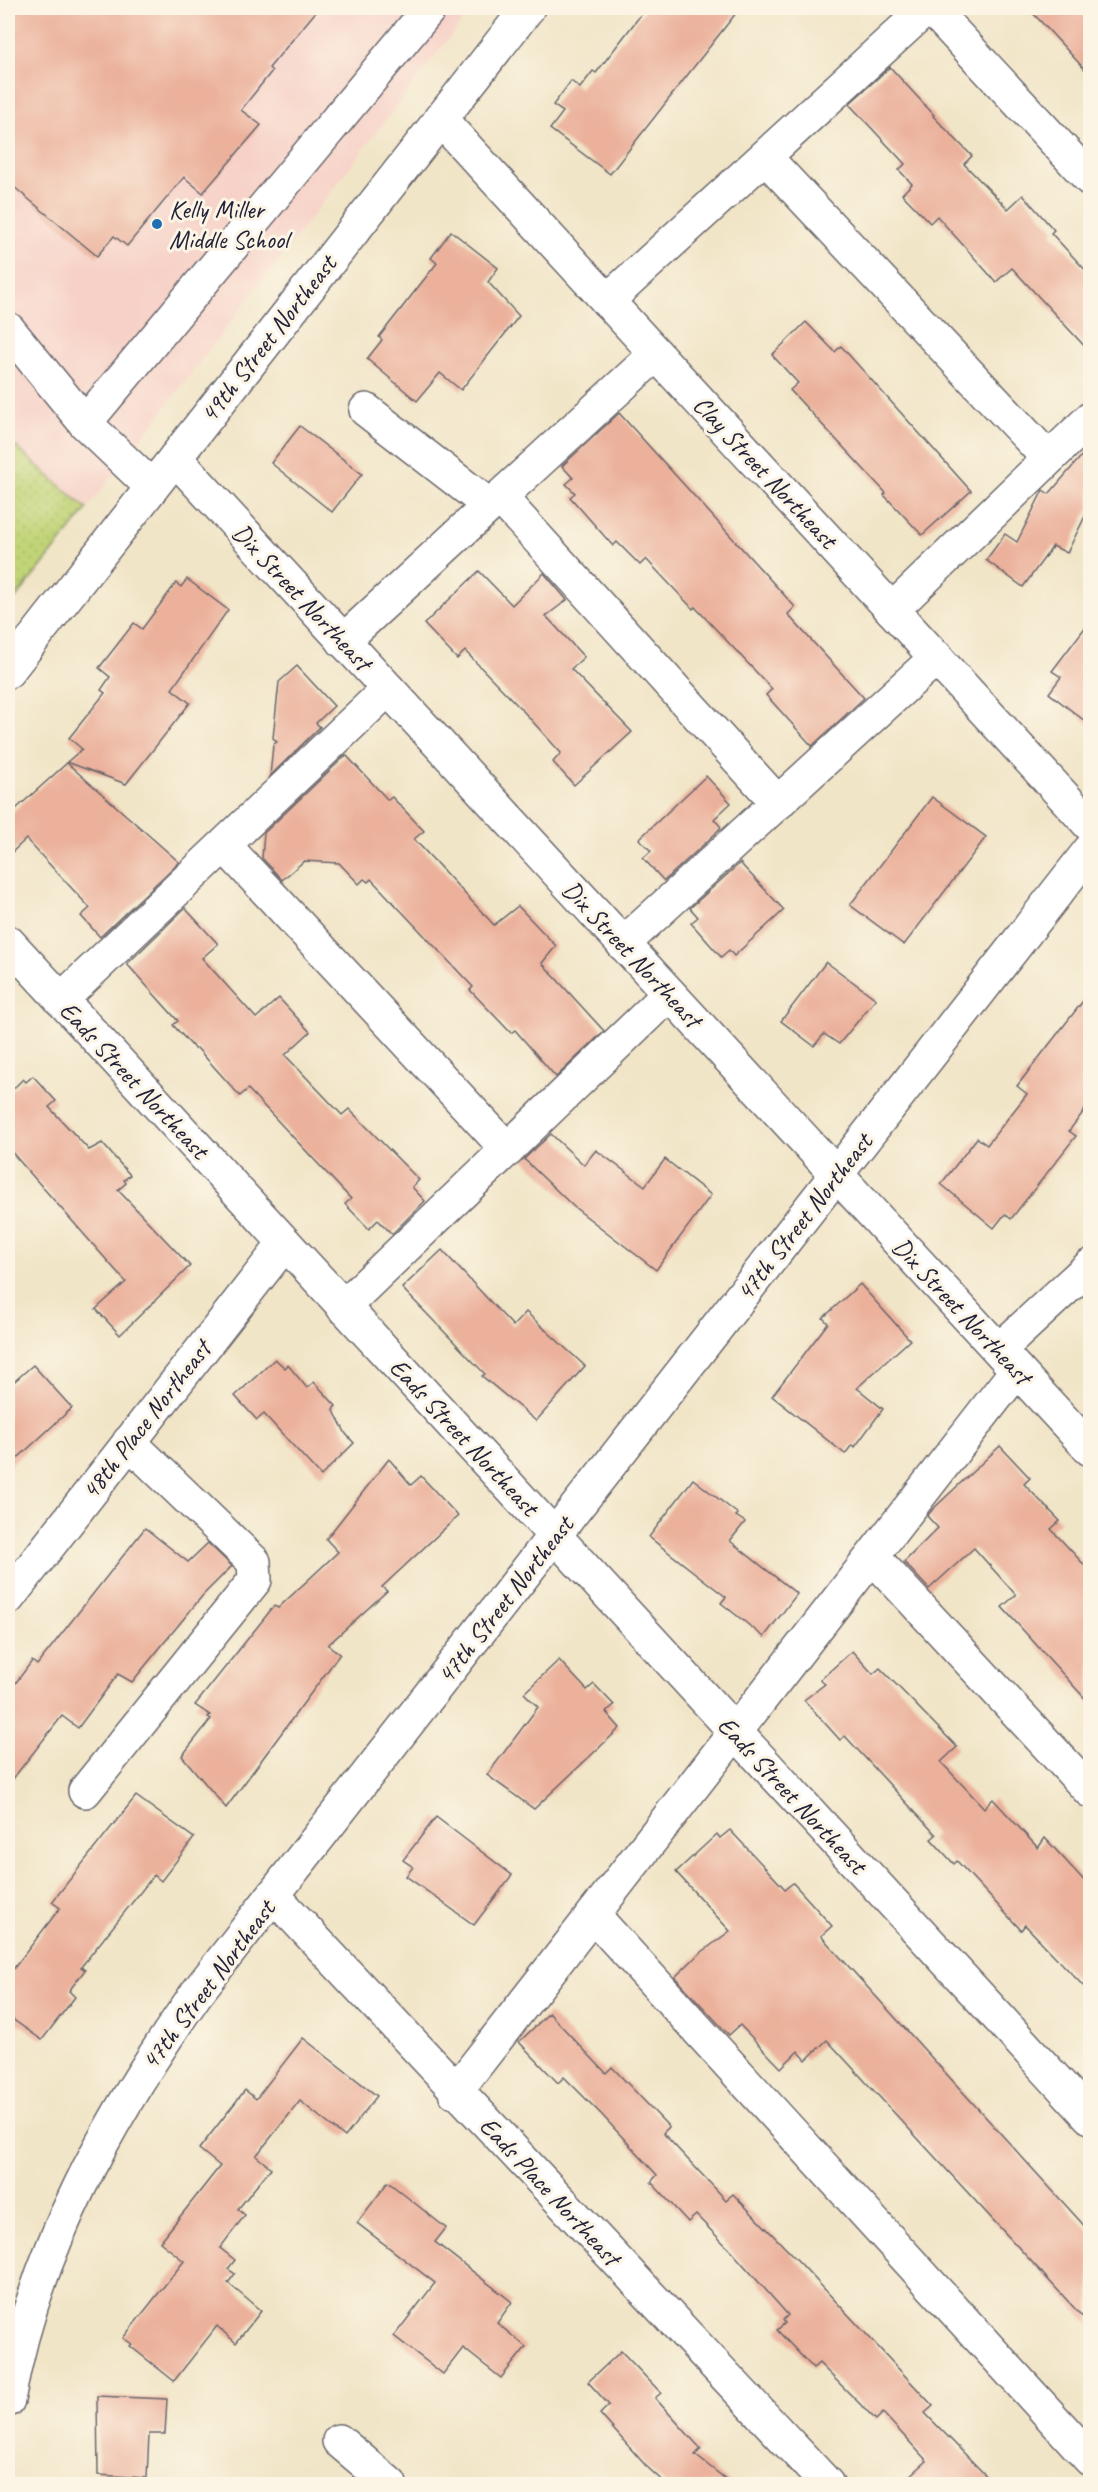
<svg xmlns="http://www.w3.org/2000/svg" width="1098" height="2492" font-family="Caveat,sans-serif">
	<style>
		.built { fill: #f7d1c8 }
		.park { fill: url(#park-dots); stroke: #727b59; stroke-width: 1.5 }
		.building { fill: #ebb19b }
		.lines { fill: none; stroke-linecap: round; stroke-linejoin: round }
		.minor-casing { stroke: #6a666c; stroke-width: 36 }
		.minor { stroke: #fff; stroke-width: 33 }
		.poi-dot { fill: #1f6fb2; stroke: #fcf5e5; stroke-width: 2 }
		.labels { text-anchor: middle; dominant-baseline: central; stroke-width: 6; stroke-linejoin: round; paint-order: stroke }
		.poi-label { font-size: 26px; fill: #22223b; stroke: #fcf5e5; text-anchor: start }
		.street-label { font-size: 26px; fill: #22223b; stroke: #fcf5e5 }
	</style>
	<defs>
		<pattern id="park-dots" width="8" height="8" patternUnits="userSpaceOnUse" patternTransform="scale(1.5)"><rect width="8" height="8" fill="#c1d477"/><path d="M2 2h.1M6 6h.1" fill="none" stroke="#a6b668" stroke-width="1.8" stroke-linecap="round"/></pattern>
	</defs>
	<rect width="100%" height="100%" fill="#fcf5e5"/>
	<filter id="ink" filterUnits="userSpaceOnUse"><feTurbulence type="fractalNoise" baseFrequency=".0167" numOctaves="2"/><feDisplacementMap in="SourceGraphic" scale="12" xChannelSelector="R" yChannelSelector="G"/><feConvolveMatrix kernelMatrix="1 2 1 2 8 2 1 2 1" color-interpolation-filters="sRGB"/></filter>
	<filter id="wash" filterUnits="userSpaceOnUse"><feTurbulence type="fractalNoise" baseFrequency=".008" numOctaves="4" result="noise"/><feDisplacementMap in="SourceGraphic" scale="24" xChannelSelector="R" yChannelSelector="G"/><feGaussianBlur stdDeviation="1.35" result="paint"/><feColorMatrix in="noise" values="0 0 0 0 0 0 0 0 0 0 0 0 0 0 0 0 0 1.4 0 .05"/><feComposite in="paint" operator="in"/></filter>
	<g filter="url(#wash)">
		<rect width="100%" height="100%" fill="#f1e5c7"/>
		<path class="built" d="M8,8H472L87,509L8,440Z"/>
		<path class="park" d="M8,440L87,509L8,608Z"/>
		<g id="blocks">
			<g class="building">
				<path d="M8,8H319L269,68L272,71L241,110L261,125L203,193L184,177L127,246L114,236L97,256L8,182Z"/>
				<path d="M646,8H740L610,174L550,129L563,112L553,105L571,81L580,88L593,71L596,73Z"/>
				<path d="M1028,8H1090V75L1044,25Z"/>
				<path d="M890,67L934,115L933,116L972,156L964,164L1008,209L1023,195L1054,230L1051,233L1090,275V352L1012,268L996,282L937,216L930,223L902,194L912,184L899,170L905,164L849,104Z"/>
				<path d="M451,231L498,268L488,282L519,316L461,390L440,373L417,401L367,359L382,340L379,337L437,263L431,258Z"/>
				<path d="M806,322L835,352L841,346L971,491L922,535L884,495L886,493L790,390L798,383L772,355Z"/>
				<path d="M619,413L795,607L788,614L790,617L864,698L812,746L766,695L772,689L695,607L693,609L646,559L640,565L617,542L613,546L570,497L575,493L566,484L573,478L562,466Z"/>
				<path d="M300,426L362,474L332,512L271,463Z"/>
				<path d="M1090,446V506L1067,553L1053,546L1023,587L986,560L1005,534L1017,542L1043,490L1049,494Z"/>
				<path d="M479,571L512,605L544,573L567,600L546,616L584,657L571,669L632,732L574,785L553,762L561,753L524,712L465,651L457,659L424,624Z"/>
				<path d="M187,579L228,610L172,689L190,703L126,784L67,762L82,749L69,738L105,693L101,690L110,677L99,668L134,623L142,629L176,583L181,587Z"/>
				<path d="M1090,621V725L1049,693L1061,677L1052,671Z"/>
				<path d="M297,666L334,706L316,723L320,727L270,776L273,745L277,742L273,738L279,682Z"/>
				<path d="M346,755L388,800L392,797L424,831L414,839L494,925L518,906L556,946L542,963L604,1031L556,1077L515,1030L511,1033L470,990L473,987L371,879L368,882L364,879L359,884L339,863L304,861L282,880L262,858L264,833Z"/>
				<path d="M67,763L179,862L100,937L81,916L90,908L26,839L8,856V816Z"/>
				<path d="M706,776L731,803L714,819L721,827L714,835L664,881L643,858L651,851L639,839Z"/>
				<path d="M932,797L986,837L904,945L850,905Z"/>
				<path d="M740,863L784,910L734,956L729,950L721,957L691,923L698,917L690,908Z"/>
				<path d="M185,908L218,944L202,958L256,1018L279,998L310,1032L285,1055L342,1115L349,1109L419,1180L412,1187L425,1201L392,1234L378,1220L369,1229L345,1204L351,1199L248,1089L240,1096L197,1048L195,1049L173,1025L178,1021L127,964Z"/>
				<path d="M826,962L876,999L839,1044L824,1034L814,1046L781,1021Z"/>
				<path d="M1090,992V1103L1069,1131L1076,1136L1011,1219L1005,1214L994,1228L941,1184L977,1138L987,1145L1027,1094L1017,1086Z"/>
				<path d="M33,1076L56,1101L49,1107L89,1150L102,1143L130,1175L124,1180L126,1183L118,1190L190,1266L120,1335L96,1309L126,1282L8,1148V1094L23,1079L26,1082Z"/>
				<path d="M551,1134L584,1165L596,1150L645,1186L665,1159L711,1195L656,1270L574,1207L524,1159Z"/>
				<path d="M442,1250L513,1326L526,1312L585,1366L536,1421L482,1376L485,1374L402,1288Z"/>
				<path d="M860,1284L910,1340L857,1388L883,1409L855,1447L852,1445L845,1454L772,1396L828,1323L823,1318Z"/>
				<path d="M275,1359L285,1368L288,1365L307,1388L314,1382L336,1406L333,1409L346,1434L354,1443L321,1476L264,1414L257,1420L235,1396Z"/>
				<path d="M33,1365L72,1408L8,1467V1387Z"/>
				<path d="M1000,1446L1030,1478L1024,1484L1060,1521L1051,1529L1090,1571V1704L1002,1607L1016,1595L974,1548L929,1589L904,1562L938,1528L927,1516L933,1509Z"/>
				<path d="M389,1459L411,1485L421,1476L458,1516L382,1587L387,1591L328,1645L340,1654L226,1808L182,1756L211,1719L208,1717L210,1715L195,1705L274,1606L278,1608L338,1552L326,1539Z"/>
				<path d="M693,1479L738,1514L736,1516L745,1522L730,1541L797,1594L764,1637L721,1603L726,1597L649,1537Z"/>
				<path d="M145,1528L188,1562L208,1543L232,1566L203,1595L132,1682L118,1674L78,1728L62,1716L8,1785V1693L32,1661L37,1665Z"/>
				<path d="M852,1651L873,1674L880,1668L957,1747L941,1762L984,1808L993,1799L1038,1848L1045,1838L1090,1887V1993L1025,1925L1021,1930L957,1861L954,1864L931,1839L936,1835L845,1736L840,1740L804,1700L825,1684L820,1680Z"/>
				<path d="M559,1660L587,1690L594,1684L614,1705L606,1712L620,1728L534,1809L487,1775L538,1707L524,1693Z"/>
				<path d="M136,1796L194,1838L161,1881L154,1875L81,1967L85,1970L69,1991L75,1997L42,2040L8,2016V1976L60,1908L52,1902Z"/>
				<path d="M436,1817L512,1875L474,1925L406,1876L413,1867L403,1860Z"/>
				<path d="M730,1830L785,1889L793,1883L832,1926L821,1936L1090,2232V2325L827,2040L806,2060L798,2051L781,2068L740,2025L729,2035L675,1977L698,1955L730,1931L676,1872L717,1834L720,1838Z"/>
				<path d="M549,2013L606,2073L612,2067L669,2127L663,2133L726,2200L733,2194L802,2265L933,2406L925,2413L994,2484H901L927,2461L883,2413L876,2420L819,2363L813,2368L777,2330L785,2323L783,2320L788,2315L733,2253L696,2215L688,2222L651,2182L657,2175L602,2115L564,2077L558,2083L519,2042Z"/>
				<path d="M303,2038L377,2096L345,2137L300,2101L256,2156L271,2168L238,2209L245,2215L220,2248L235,2260L228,2269L235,2274L228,2283L261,2311L236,2343L217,2326L174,2381L130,2346L132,2344L123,2338L184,2261L160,2242L220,2166L199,2149L245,2090L256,2099Z"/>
				<path d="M388,2182L446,2228L435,2242L512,2302L497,2323L526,2347L501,2378L463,2348L443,2374L394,2336L435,2283L357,2223Z"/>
				<path d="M621,2351L661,2393L655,2398L701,2449L695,2455L732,2484H666L646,2466L600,2414L609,2405L588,2382Z"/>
				<path d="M97,2396L167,2399L165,2434H149L147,2478L98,2475Z"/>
			</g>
		</g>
	</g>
	<g filter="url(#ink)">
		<use href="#blocks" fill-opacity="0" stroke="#6a666c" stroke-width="1.5"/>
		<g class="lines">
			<g class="minor-casing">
				<g id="minor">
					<path d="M931,8L1090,179"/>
					<path d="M440,119L1090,825"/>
					<path d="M765,157L1048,458"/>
					<path d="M607,301L927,8"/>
					<path d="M8,329L85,423L152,487"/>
					<path d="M656,354L500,497L778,803"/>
					<path d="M85,423L430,8"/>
					<path d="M175,458L1090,1449"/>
					<path d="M892,610L1090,419"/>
					<path d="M343,641L488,507L477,496L366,410"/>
					<path d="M8,671L528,8"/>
					<path d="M225,846L508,1150"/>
					<path d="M8,942L1090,2117"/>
					<path d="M623,944L937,657"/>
					<path d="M61,1000L388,689"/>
					<path d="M343,1307L669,994"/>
					<path d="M999,1350L1090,1266"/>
					<path d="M873,1557L1090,1791"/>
					<path d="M8,1598L285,1243"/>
					<path d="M85,1791L255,1580L254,1562L129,1442"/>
					<path d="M274,1896L827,2484"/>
					<path d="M593,1915L1090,2459"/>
					<path d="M455,2092L1017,1370"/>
					<path d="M8,2400C34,2251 110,2116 196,1994L1090,850"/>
					<path d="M339,2441L390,2484"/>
				</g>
			</g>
			<use href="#minor" class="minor"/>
		</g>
	</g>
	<circle class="poi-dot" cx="157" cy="224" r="6"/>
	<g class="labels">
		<g class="poi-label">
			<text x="169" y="209">Kelly Miller<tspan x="169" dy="30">Middle School</tspan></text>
		</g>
		<g class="street-label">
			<text transform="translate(268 339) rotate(-52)">49th Street Northeast</text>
			<text transform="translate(765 472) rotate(47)">Clay Street Northeast</text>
			<text transform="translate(302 597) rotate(47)">Dix Street Northeast</text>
			<text transform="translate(632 954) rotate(47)">Dix Street Northeast</text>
			<text transform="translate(134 1080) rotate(47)">Eads Street Northeast</text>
			<text transform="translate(804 1217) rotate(-52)">47th Street Northeast</text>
			<text transform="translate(962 1311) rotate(47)">Dix Street Northeast</text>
			<text transform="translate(146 1420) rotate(-52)">48th Place Northeast</text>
			<text transform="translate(464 1437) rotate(47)">Eads Street Northeast</text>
			<text transform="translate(505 1600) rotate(-52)">47th Street Northeast</text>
			<text transform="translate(792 1795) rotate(47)">Eads Street Northeast</text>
			<text transform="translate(208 1985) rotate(-53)">47th Street Northeast</text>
			<text transform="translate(550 2191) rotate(47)">Eads Place Northeast</text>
		</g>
	</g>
	<rect width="1098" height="2492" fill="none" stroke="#fcf5e5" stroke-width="30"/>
</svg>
